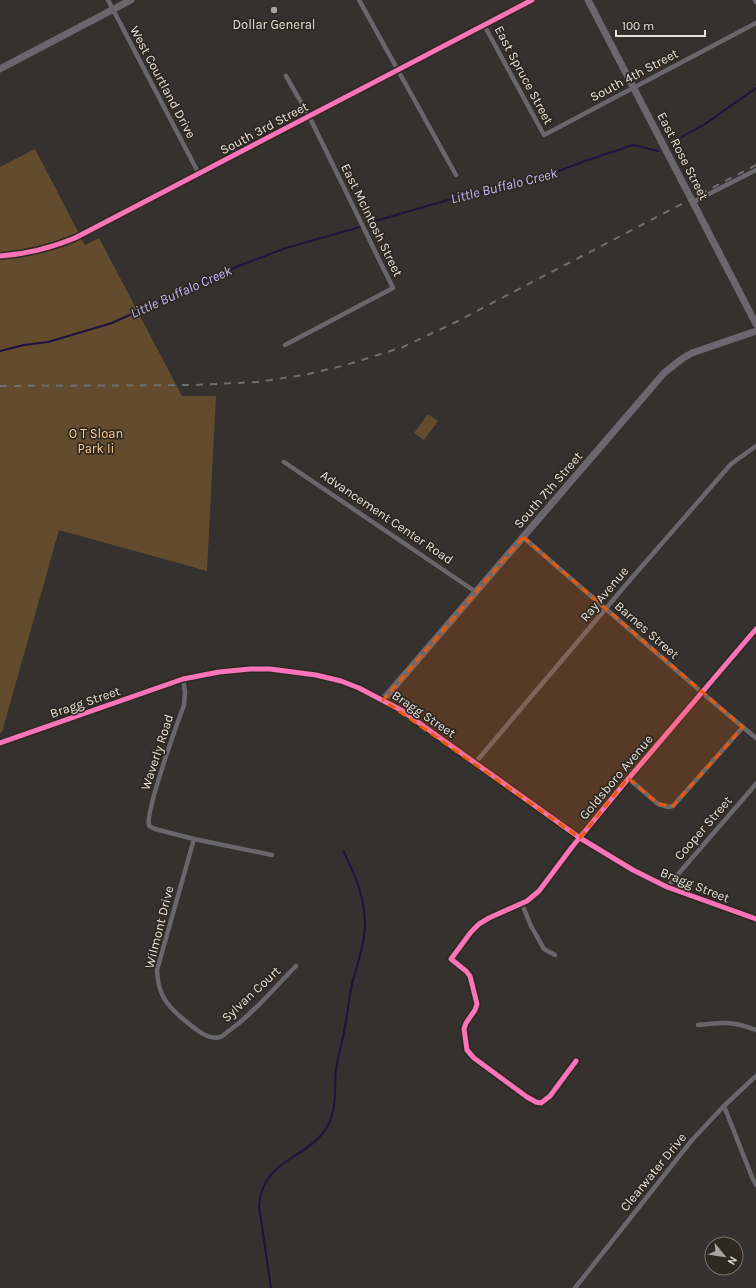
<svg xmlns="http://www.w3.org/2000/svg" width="756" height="1288" font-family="Karla,sans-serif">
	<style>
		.green { fill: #634c2d }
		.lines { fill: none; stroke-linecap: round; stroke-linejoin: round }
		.stream { stroke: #1c143f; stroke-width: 2 }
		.street { stroke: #67676c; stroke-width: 4.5 }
		.secondary { stroke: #6a686e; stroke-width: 7 }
		.primary { stroke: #69676c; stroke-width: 7 }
		.rail { stroke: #6f6d6f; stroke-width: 2; stroke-dasharray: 7 7; stroke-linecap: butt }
		.cycleway-casing { stroke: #2e2820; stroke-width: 8 }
		.cycleway { stroke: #fb73b8; stroke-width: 5 }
		.marked { fill: #e8590c; fill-opacity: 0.2; stroke: #e8590c; stroke-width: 3; stroke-dasharray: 8 5; stroke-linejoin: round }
		.poi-dot { fill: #a6a39e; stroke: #2e2820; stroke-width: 1.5 }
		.labels { text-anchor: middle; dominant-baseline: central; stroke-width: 3.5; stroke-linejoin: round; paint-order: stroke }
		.poi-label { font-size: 13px; fill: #e4e0db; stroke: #2e2820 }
		.street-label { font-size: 13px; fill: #e4e0db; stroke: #2e2820 }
		.park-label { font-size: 13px; fill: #fece93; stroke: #2e2820 }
		.water-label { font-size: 14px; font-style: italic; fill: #bcbafc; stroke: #2e2820 }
	</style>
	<rect width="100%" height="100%" fill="#34312e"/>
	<g class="green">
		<path d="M35,149L85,245L99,238L182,396H216L207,571L59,530L2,732L0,733V167Z"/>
		<path d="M428,414L438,421L424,440L414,433Z"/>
	</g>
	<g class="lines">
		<g class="stream">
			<path d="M673,142L705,124L756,88"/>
			<path d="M372,222L458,197L517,185L538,179L585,161L633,145L658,151"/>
			<path d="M0,351L24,345L48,342L112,323L233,268L286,248L360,227"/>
			<path d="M271,1288L259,1206C263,1155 313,1160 330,1121C337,1105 334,1087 336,1070C338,1055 343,1040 345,1026C348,1012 349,997 352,984C357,964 365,944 365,924C365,898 355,875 344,852"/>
		</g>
		<g class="street">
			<path d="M108,0L199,174"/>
			<path d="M359,0L456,175"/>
			<path d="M755,0L756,2"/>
			<path d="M484,25L544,135L756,23"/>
			<path d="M693,202L756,170"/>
			<path d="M285,345L393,288L309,116L286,76"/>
			<path d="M284,462L476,592"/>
			<path d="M523,537L720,708L756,738"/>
			<path d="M183,679L185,692L184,705C177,724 145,812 149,826L155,829L194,839L272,855"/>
			<path d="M475,763L630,580L731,464L756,446"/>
			<path d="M628,778L658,804L668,807L673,806L743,727"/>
			<path d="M194,839L157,970C158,993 165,1004 183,1019C192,1026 207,1041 220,1037C223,1036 227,1032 230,1030C254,1013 275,987 296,966"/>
			<path d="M667,887L756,784"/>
			<path d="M522,904L531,926L544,949L555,955"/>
			<path d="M698,1025C722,1022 733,1021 756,1030"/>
			<path d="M576,1061L550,1096L541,1103L536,1102L527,1097L474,1058L467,1050L464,1029L466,1023L475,1010L477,1004L470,976L466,971L451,959L471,932L479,924L489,918L527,901L539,891L572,847L623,785L756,629"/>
			<path d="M724,1106L752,1177L756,1185"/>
			<path d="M575,1288L692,1140L724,1106L756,1076"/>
		</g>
		<g class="secondary">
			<path d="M588,0L756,324"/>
			<path d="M0,256C27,254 51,248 75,238L532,0"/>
			<path d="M383,700L664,373L683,358L692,353L756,331"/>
			<path d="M0,743L183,679L219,672L250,669H270L316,675L341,681L359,688L401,710L580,838L633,870L667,887L756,919"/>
		</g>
		<path class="primary" d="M0,69L131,0"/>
		<path class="rail" d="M0,386L194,385L257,382L304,375L346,365L403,347L456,322L756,165"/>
		<g class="cycleway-casing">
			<g id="cycleway">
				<path d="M0,256C27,254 51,248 75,238L532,0"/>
				<path d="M0,743L183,679L219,672L250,669H270L316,675L341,681L359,688L401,710L580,838L633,870L667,887L756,919"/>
				<path d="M576,1061L550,1096L541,1103L536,1102L527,1097L474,1058L467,1050L464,1029L466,1023L475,1010L477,1004L470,976L466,971L451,959L471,932L479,924L489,918L527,901L539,891L572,847L623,785L756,629"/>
			</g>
		</g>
		<use href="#cycleway" class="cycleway"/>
	</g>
	<path class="marked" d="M523,537L743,727L673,806L658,804L628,778L580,838L383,700Z"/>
	<circle class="poi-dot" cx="274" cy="10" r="4"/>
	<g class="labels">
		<g class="poi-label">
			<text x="274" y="24">Dollar General</text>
		</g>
		<g class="street-label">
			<text transform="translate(524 75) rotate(62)">East Spruce Street</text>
			<text transform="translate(634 75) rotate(-28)">South 4th Street</text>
			<text transform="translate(163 82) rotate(62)">West Courtland Drive</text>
			<text transform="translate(264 128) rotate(-28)">South 3rd Street</text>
			<text transform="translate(683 156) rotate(63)">East Rose Street</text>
			<text transform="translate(372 220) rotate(64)">East McIntosh Street</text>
			<text transform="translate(548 490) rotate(-49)">South 7th Street</text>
			<text transform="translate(387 517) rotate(34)">Advancement Center Road</text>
			<text transform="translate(604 594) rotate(-50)">Ray Avenue</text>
			<text transform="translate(647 630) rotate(41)">Barnes Street</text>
			<text transform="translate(85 702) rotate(-19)">Bragg Street</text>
			<text transform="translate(424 714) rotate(34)">Bragg Street</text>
			<text transform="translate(157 752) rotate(-72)">Waverly Road</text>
			<text transform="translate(616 777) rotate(-50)">Goldsboro Avenue</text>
			<text transform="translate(703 828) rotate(-49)">Cooper Street</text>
			<text transform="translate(695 885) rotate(22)">Bragg Street</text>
			<text transform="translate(159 927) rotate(-76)">Wilmont Drive</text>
			<text transform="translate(251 994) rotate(-43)">Sylvan Court</text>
			<text transform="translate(653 1172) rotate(-51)">Clearwater Drive</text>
		</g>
		<g class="park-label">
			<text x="96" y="433">O T Sloan<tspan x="96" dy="15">Park Ii</tspan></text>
		</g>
		<g class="water-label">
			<text transform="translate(504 186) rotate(-14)">Little Buffalo Creek</text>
			<text transform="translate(181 292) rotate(-24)">Little Buffalo Creek</text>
		</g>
	</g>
	<g transform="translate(724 1256) rotate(120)"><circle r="19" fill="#2e2820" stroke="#77726b"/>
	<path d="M0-3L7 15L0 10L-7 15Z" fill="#a6a39e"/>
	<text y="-6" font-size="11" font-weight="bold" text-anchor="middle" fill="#e4e0db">N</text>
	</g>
	<path d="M616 30v6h89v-6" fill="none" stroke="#e4e0db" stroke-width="2"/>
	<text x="622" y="30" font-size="12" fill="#e4e0db" stroke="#2e2820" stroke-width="3" paint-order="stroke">100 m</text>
</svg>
